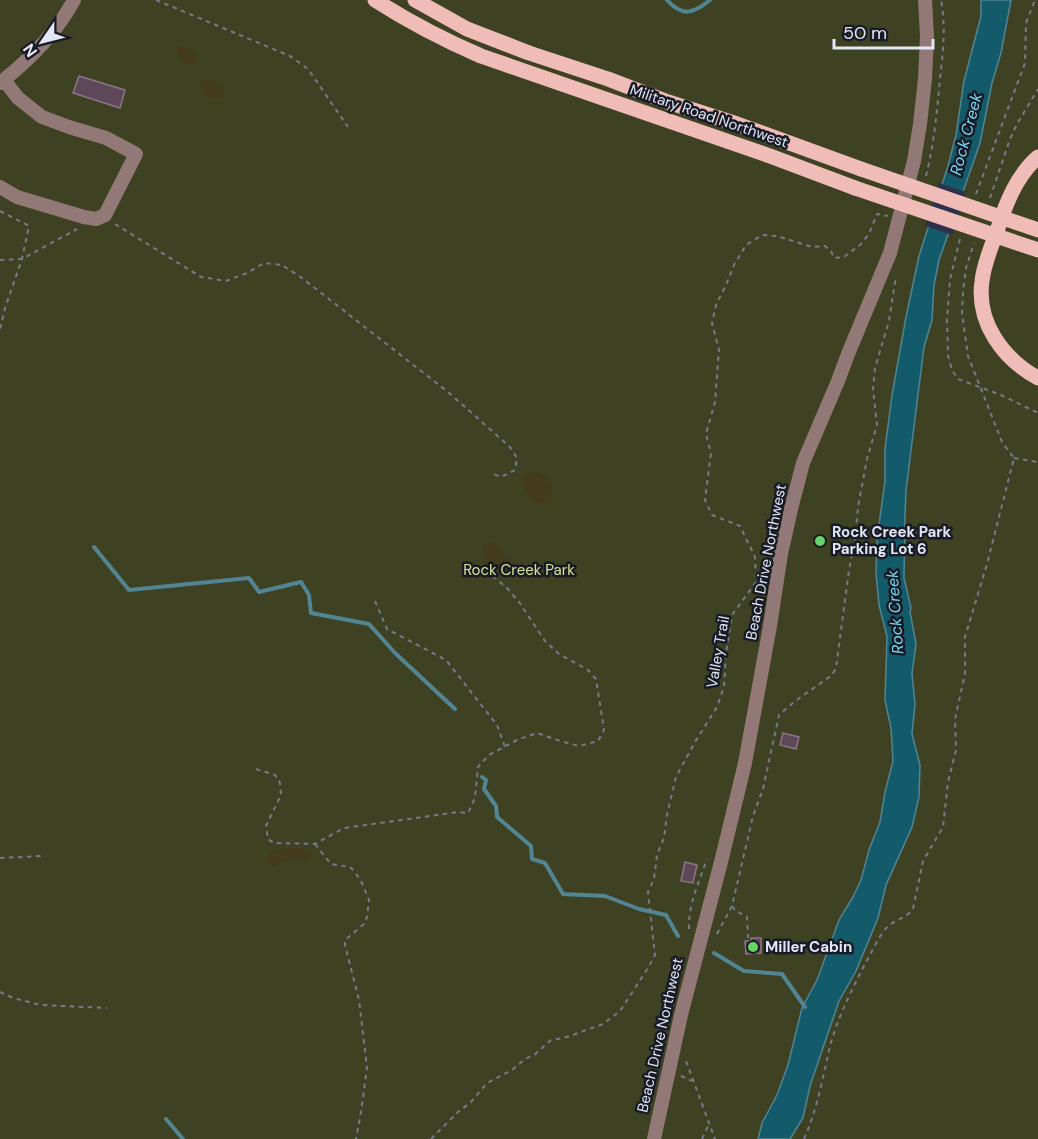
<svg xmlns="http://www.w3.org/2000/svg" width="1038" height="1139" font-family="'DM Sans',sans-serif">
	<style>
		.green { fill: #3f4222 }
		.sand { fill: #433b1b }
		.water { fill: #135b6b; stroke: #518594; stroke-width: 1.5 }
		.pier { fill: #2d324a }
		.lines { fill: none; stroke-linecap: round; stroke-linejoin: round }
		.stream { stroke: #518594; stroke-width: 4 }
		.building { fill: #5e4759; stroke: #8d7488; stroke-width: 1.5 }
		.path { stroke: #75798e; stroke-width: 2; stroke-dasharray: 4.5 4.5; stroke-linecap: butt }
		.minor { stroke: #927876; stroke-width: 14 }
		.major { stroke: #f0bcb7; stroke-width: 15 }
		.major-bridge { stroke: #f0bcb7; stroke-width: 15 }
		.poi-dot { fill: #67d466; stroke: #181b25; stroke-width: 2 }
		.labels { text-anchor: middle; dominant-baseline: central; stroke-width: 5; stroke-linejoin: round; paint-order: stroke }
		.street-label { font-size: 15px; fill: #e2e6f5; stroke: #181b25 }
		.poi-label { font-size: 15px; font-weight: bold; fill: #e2e6f5; stroke: #181b25; text-anchor: start }
		.park-label { font-size: 15px; fill: #dae495; stroke: #181b25 }
		.water-label { font-size: 16px; font-style: italic; fill: #76daf6; stroke: #181b25 }
	</style>
	<rect width="100%" height="100%" fill="#2d324a"/>
	<rect class="green" x="0" y="0" width="1038" height="1139"/>
	<g class="sand">
		<path d="M178,46C189,47 203,53 196,66C186,65 173,58 178,46Z"/>
		<path d="M206,79C214,80 219,82 225,89L224,94L221,98C210,101 197,94 201,82Z"/>
		<path d="M533,472C548,476 554,482 552,499C549,500 545,503 543,503C534,504 523,490 522,482C522,479 524,476 526,473Z"/>
		<path d="M489,541L494,542L502,553L514,562L513,569L510,575C491,580 483,561 483,545Z"/>
		<path d="M288,848H301L308,851L310,856L306,860L296,859L287,860L280,863L275,867L270,865L267,860C270,850 279,850 288,848Z"/>
	</g>
	<path class="water" d="M981,0H1011L1001,53L992,83L980,143L939,260L934,285L932,320L924,347L906,490L905,516L904,578L911,608L910,612L916,644L912,673L915,704L912,734L920,765L919,797L912,827L886,885L878,918L856,971L839,1001L810,1086L803,1118L790,1139H758L762,1123L777,1095L788,1065L802,1008L817,980L839,920L853,897L861,880L869,850L880,822L885,792L893,761L891,728L885,700L887,636L879,605L876,573L877,539L885,481V449L892,395L906,317L919,256L948,166L956,135L964,81L981,16Z"/>
	<path class="pier" d="M939,183L966,192L952,235L925,226Z"/>
	<g class="lines">
		<g class="stream">
			<path d="M667,0C682,17 693,14 710,0"/>
			<path d="M94,547L129,590L249,578L259,592L301,582L309,595L311,613L369,624L395,653L455,709"/>
			<path d="M482,777L486,780L484,789L496,806L497,817L531,846L532,859L545,863L563,894L605,896L639,909L666,915L678,936"/>
			<path d="M714,953L744,971L782,974L805,1007"/>
			<path d="M166,1119L183,1139"/>
		</g>
	</g>
	<g class="building">
		<path d="M79,76L125,90L120,108L73,93Z"/>
		<path d="M783,733L799,737L796,749L780,745Z"/>
		<path d="M685,862L697,865L693,883L681,881Z"/>
		<path d="M751,938H761V953L746,954L745,941H751Z"/>
	</g>
	<g class="lines">
		<g class="path">
			<path d="M156,0L290,56L308,69L348,127"/>
			<path d="M926,176C934,144 937,111 940,79C943,52 946,27 941,0"/>
			<path d="M976,194L1025,63L1026,23L1035,0"/>
			<path d="M990,198L1010,139L1017,124L1038,89"/>
			<path d="M0,211L29,226L22,259L5,308L0,329"/>
			<path d="M115,224L201,277L226,281L247,273L264,263L282,265L302,278L448,392L510,447L517,458L515,470L501,477L491,473"/>
			<path d="M960,239L950,279L947,319L948,356L952,370L958,379L1001,395L1038,413"/>
			<path d="M0,260L22,259L77,229"/>
			<path d="M1014,458L1038,462"/>
			<path d="M375,601L387,629L446,660L497,725L505,747"/>
			<path d="M256,769L275,775L280,783L281,795L266,826L268,839L274,843L315,844L344,828L458,812L468,813L475,798L478,767L489,755L517,740L537,733L560,741L579,746L598,741L604,730L596,679L588,670L559,654L545,641L519,602L507,588L481,566"/>
			<path d="M315,844L331,864L350,867L355,872L362,883L369,900L367,917L364,924L345,940V945L359,1000L367,1068L361,1112L356,1139"/>
			<path d="M0,858L43,856"/>
			<path d="M732,906L736,911L747,917L748,938"/>
			<path d="M689,929C688,905 699,882 707,859"/>
			<path d="M717,934L732,906L753,816L763,789L779,715L794,702L832,675L836,668L849,570L855,539L858,507L867,459L877,425L873,389L875,368L889,321L896,276"/>
			<path d="M0,992L13,998L41,1005L107,1008"/>
			<path d="M686,1061L715,1139"/>
			<path d="M681,1076L692,1081"/>
			<path d="M431,1139L458,1112L471,1102L487,1083L512,1070L525,1059L534,1055L551,1040L564,1038L603,1024L620,1011L648,968L655,955L648,892L654,879L657,855L664,838L667,815L676,777L695,742L717,707L724,687L726,653L732,615L756,582L755,557L740,526L712,515L705,500L711,453L706,434L715,402L719,350L712,323L716,305L726,285L734,265L746,245L762,235L777,236L812,247L825,246L831,251L834,258L844,257L860,245L869,234L877,214L888,216"/>
			<path d="M702,1139L709,1124"/>
			<path d="M804,1139C817,1110 823,1077 830,1046C838,1017 852,989 866,962C872,952 877,940 884,931C891,920 906,919 913,909L923,861L943,827L948,782L956,750L955,719L965,674V637L987,564L1014,458L1002,442L968,356L962,314L963,291L966,268L974,243"/>
		</g>
		<g class="minor">
			<path d="M0,83C28,61 57,32 74,0"/>
			<path d="M0,187L17,197L84,217L96,219L105,215L136,154L106,138L69,127L42,117L18,98L4,80"/>
			<path d="M654,1139L681,1015L721,862L745,763L770,626L781,554L791,509L803,463L838,381L848,354L890,253L914,161L920,124L925,79L927,36L925,0"/>
		</g>
		<g class="major">
			<path d="M375,0C409,22 444,40 481,56L770,156L855,188"/>
			<path d="M415,0L467,29L529,53L608,79L668,102L737,124L861,169"/>
			<path d="M1038,157C1017,175 1006,203 998,228C992,245 984,263 982,281C976,322 1003,359 1038,378"/>
		</g>
		<g class="major-bridge">
			<path d="M861,169L1038,230"/>
			<path d="M855,188L1038,250"/>
		</g>
	</g>
	<g class="poi-dot">
		<circle cx="820" cy="541" r="6"/>
		<circle cx="753" cy="947" r="6"/>
	</g>
	<g class="labels">
		<g class="street-label">
			<text transform="translate(709 116) rotate(19)">Military Road Northwest</text>
			<text transform="translate(766 562) rotate(-79)">Beach Drive Northwest</text>
			<text transform="translate(718 652) rotate(-80)">Valley Trail</text>
			<text transform="translate(660 1035) rotate(-77)">Beach Drive Northwest</text>
		</g>
		<g class="poi-label">
			<text x="832" y="532">Rock Creek Park<tspan x="832" dy="17">Parking Lot 6</tspan></text>
			<text x="765" y="947">Miller Cabin</text>
		</g>
		<g class="park-label">
			<text x="519" y="570">Rock Creek Park</text>
		</g>
		<g class="water-label">
			<text transform="translate(966 134) rotate(-75)">Rock Creek</text>
			<text transform="translate(895 612) rotate(-94)">Rock Creek</text>
		</g>
	</g>
	<g transform="translate(42 42) rotate(235)" stroke="#181b25" stroke-width="4.5" paint-order="stroke">
	<path d="M0-4.5L10 22L0 15L-10 22Z" fill="#e2e6f5"/>
	<text y="-9" font-size="16" font-weight="bold" text-anchor="middle" fill="#e2e6f5">N</text>
	</g>
	<path d="M834 39v9h99v-9" fill="none" stroke="#e2e6f5" stroke-width="3"/>
	<text x="843" y="39" font-size="18" fill="#e2e6f5" stroke="#181b25" stroke-width="4.5" paint-order="stroke">50 m</text>
</svg>
